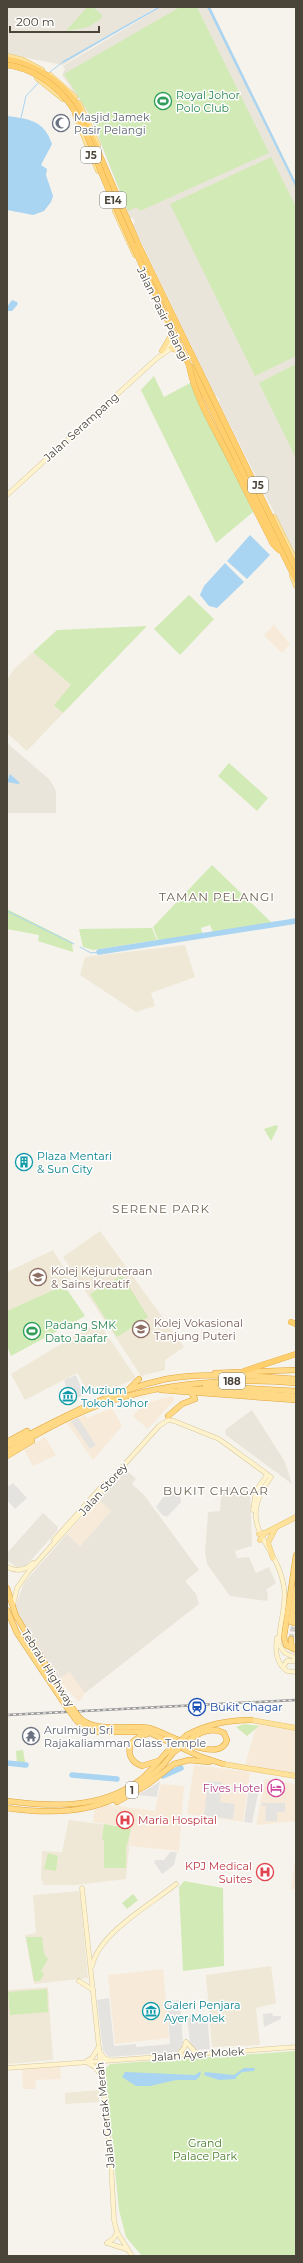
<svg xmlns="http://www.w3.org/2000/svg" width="303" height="2263" font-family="Montserrat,sans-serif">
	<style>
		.residential { fill: #eae5da }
		.commercial { fill: #f7ead8 }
		.education { fill: #efe8d6 }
		.green { fill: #d2eab5 }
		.parking { fill: #e5e3e0 }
		.water { fill: #a9d4f2 }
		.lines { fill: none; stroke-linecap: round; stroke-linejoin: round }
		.stream { stroke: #a9d4f2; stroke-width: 1 }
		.river { stroke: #a9d4f2; stroke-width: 5.5 }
		.trunk-tunnel { stroke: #d4d0c8; stroke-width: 5; stroke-dasharray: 5 2.5; stroke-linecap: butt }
		.secondary-casing { stroke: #d6c79b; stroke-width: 5 }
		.primary-casing { stroke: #e6c16a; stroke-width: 5.5 }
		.trunk-casing { stroke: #e0a43c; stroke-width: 6 }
		.motorway-casing { stroke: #e0a43c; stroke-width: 6 }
		.secondary { stroke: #fff3cd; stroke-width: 4 }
		.primary { stroke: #ffe39c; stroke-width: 4.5 }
		.trunk { stroke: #ffd985; stroke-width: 5 }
		.motorway { stroke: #ffcf6e; stroke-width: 5.5 }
		.rail-casing { stroke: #9a9a9a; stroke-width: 2.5 }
		.rail { stroke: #fff; stroke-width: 1; stroke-dasharray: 3; stroke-linecap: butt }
		.trunk-bridge-casing { stroke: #e0a43c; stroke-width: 6; stroke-linecap: butt }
		.motorway-bridge-casing { stroke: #e0a43c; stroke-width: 6; stroke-linecap: butt }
		.trunk-bridge { stroke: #ffd985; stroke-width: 5 }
		.motorway-bridge { stroke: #ffcf6e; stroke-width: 5.5 }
		.labels { text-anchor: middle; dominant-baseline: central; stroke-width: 3; stroke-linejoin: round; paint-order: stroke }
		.shield { fill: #fff; stroke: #817c74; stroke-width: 1 }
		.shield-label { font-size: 10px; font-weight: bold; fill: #4b4439 }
		.leisure-label { font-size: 11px; fill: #27864d; stroke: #fff; text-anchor: start }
		.worship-label { font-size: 11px; fill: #5b616d; stroke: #fff; text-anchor: start }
		.street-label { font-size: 11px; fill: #4b4439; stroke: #fff }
		.culture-label { font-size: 11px; fill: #0d838f; stroke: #fff; text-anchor: start }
		.education-label { font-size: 11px; fill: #785e54; stroke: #fff; text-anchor: start }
		.transit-label { font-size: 11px; fill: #164399; stroke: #fff; text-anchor: start }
		.hotel-label { font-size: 11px; fill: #b23c85; stroke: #fff; text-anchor: end }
		.health-label { font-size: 11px; fill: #be3a42; stroke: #fff; text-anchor: start }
		.park-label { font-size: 11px; fill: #4a7f2a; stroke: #fff }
		.neighbourhood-label { font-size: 12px; letter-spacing: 1px; fill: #6e6250; stroke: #fff }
	</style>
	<rect width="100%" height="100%" fill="#f6f3ec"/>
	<g class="residential">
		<path d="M7,7H156L63,65L7,54Z"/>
		<path d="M161,7H210L296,183V556L219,403V399L215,395L133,225L135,222L133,218H130L90,116L62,75L65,69L63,66Z"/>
		<path d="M7,743L50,780L56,791V813H7Z"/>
		<path d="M252,1410L285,1462L292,1484L226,1435L225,1430Z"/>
		<path d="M125,1469L136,1479L132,1484L144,1495L199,1570L185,1581L196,1594L199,1604L85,1693L69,1672L59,1680L25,1630L17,1612L16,1604L24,1583L67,1534L80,1546L111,1511L98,1499Z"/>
		<path d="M230,1487L232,1489H250L252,1546L235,1551L237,1558L249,1557L256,1573L269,1567L276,1583L266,1590L268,1594L267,1601L230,1596L207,1564L205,1553L208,1512L220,1511L221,1496Z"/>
		<path d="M43,1513L58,1527L57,1531L24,1568H17L7,1560V1553Z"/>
	</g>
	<g class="commercial">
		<path d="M274,625L290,644L282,653L264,635Z"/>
		<path d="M173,1396L174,1400L148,1429L133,1416L145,1403Z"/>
		<path d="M112,1408L122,1426L93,1460L67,1423L85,1415L87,1418Z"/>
		<path d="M45,1437L56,1455L33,1466L24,1450Z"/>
		<path d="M98,1499L111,1511L80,1546L67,1534Z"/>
		<path d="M69,1672L85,1693L79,1702L59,1680Z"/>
		<path d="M257,1724L296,1731V1774L245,1765Z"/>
		<path d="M194,1765L250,1772L243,1822L187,1814Z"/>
		<path d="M265,1779L296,1784V1821L256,1825Z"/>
		<path d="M161,1784L184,1786L179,1851L130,1846L131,1828L93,1822L95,1807L110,1805L155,1811Z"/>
		<path d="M296,1853V1889H291Z"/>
		<path d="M163,1969L169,2038L115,2044L108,1975Z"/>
		<path d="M60,2066L61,2079L36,2080L35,2089H23L22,2069Z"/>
	</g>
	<g class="education">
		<path d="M33,652L81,694L27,751L7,733V680L14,669Z"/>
		<path d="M185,945L195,977L151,993L155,1006L136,1012L80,975L85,957Z"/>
		<path d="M100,1231L184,1347L165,1360V1370L141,1376L63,1257Z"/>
		<path d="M53,1250L72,1282L7,1311V1272Z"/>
		<path d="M98,1322L135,1376V1379L104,1392L85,1387L77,1373L25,1400L11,1374Z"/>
		<path d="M69,1820L131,1828L126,1879L76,1885H44L41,1879L42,1851L62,1852Z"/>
		<path d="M80,1891L88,1978L34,1984L25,1935L36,1933L33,1895Z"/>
		<path d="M271,1966L276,2003L256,2008L260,2045L212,2047L206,1975Z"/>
		<path d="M48,1987L53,2060L7,2064V1990Z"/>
		<path d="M99,2090V2102L65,2104V2093Z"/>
	</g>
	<g class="green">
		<path d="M87,7H93L102,15L101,19L88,27L66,31Z"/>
		<path d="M180,7H197L269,153L140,211L137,207L128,211L90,115L64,74Z"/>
		<path d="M271,157L296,207V356L255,376L170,204Z"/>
		<path d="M296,364V458L259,383Z"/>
		<path d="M154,376L164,397L192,382L253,512L216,543L141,390Z"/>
		<path d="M189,595L214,619L180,655L154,629Z"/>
		<path d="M147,626L63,713L54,705L71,685L33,652L57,630Z"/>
		<path d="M229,763L268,798L257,811L218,776Z"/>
		<path d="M212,865L272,923L213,932L210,925L201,928L203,935L158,940L153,927Z"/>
		<path d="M7,909L72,942L73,952L38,941L39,935L7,929Z"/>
		<path d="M152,928L157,940L93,950L83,947L79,929Z"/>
		<path d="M276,1125L278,1127L271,1141L264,1129Z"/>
		<path d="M122,1275L148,1317L117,1337L90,1294Z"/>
		<path d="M58,1288L68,1291L85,1316L11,1356L7,1346V1311Z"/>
		<path d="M244,1724L259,1726L247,1736L236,1727Z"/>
		<path d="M23,1750L25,1762L17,1764L16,1751Z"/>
		<path d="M104,1824L131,1829L126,1848V1868H104V1840H102Z"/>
		<path d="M48,1853L58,1856L56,1871L44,1869Z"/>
		<path d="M184,1881L223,1888L224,1966L183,1971L179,1887Z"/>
		<path d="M133,1894L138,1900L127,1909L122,1903Z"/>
		<path d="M26,1937H42L44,1954L48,1959L41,1971L44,1974L40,1981H34Z"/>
		<path d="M47,1989L48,2012L10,2015L8,1992Z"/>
		<path d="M296,2051V2256H142L126,2237L119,2210L105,2069L110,2064Z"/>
	</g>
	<g class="parking">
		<path d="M76,1375L84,1395L69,1401L67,1397L70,1396L68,1390L70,1389L69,1386L66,1387L64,1380Z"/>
		<path d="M78,1418L96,1445L90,1449L71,1421Z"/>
		<path d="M13,1483L27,1498L15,1509L7,1500V1487Z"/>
		<path d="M170,1488L180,1495L181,1502L167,1517L162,1515L156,1507Z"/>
		<path d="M160,1781L157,1797L137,1795L150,1788Z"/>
		<path d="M208,1781L222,1782L220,1802L235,1804L233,1819L204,1816Z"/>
		<path d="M249,1787L259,1789L252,1823L244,1822Z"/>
		<path d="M262,1803H285V1812H277V1821H265L266,1806H262Z"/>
		<path d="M170,1852H177L174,1865L162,1874L154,1862L156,1860H164Z"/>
		<path d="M109,1998L114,2046L136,2044V2047L170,2044L167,2001L180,2000L183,2045L181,2049L177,2052L109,2057L106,2054L103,2050L97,2000Z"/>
		<path d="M272,2013L273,2016H281V2019L264,2027L263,2014Z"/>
		<path d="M207,2014L210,2049L196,2050L190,2043L187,2016Z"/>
	</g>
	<g class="water">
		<path d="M158,7H161L63,63V61Z"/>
		<path d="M207,7H210L296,183V188Z"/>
		<path d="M7,116C29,119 44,120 52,144L41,165L47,169L46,175L53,196L51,202L44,211L33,215L7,210Z"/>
		<path d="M12,300L17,302L18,304L12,311H8L7,307Z"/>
		<path d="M250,535L270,555L247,579L227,561Z"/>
		<path d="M225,563L244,582L217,608L209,606L200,595L204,586Z"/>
		<path d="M10,774L20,783L18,784L7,782Z"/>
		<path d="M244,2068H255L254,2071L242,2072L236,2077V2079L219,2080L204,2075L205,2072L234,2075Z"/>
		<path d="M201,2071L200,2076L196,2080H176L150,2086H136L122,2077L125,2072L195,2075Z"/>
	</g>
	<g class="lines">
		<g class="stream">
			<path d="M50,72L64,61"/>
			<path d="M21,118L26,96L39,82"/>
			<path d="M7,911L74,944"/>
			<path d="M80,947L91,953L99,952"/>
		</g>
		<g class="river">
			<path d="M99,952L296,921"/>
			<path d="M7,1763L26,1765"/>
			<path d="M72,1775L117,1779"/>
			<path d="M163,1776L181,1768"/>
		</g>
		<path class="trunk-tunnel" d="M291,1639L294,1623"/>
		<g class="secondary-casing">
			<g id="secondary">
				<path d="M166,347L178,338"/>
				<path d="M7,495L156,359L180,342"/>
				<path d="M253,1510L256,1491L267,1475"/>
				<path d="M54,1540L104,1484"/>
				<path d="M7,1567C17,1572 25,1571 33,1563"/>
				<path d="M13,1605L17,1588L29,1571L159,1426L168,1420L174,1421L219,1439L271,1477C233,1528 277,1541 284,1587C287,1607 278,1626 279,1645L285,1653L296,1658"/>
				<path d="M277,1638C275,1650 276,1663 287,1671L296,1672"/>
				<path d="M283,1667L287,1661H296"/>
				<path d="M82,1888L111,2162L114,2220L117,2232L132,2256"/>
				<path d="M92,1966C99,1933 150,1905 176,1884"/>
				<path d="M79,1981L93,1990"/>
				<path d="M186,2042L197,2054"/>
				<path d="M99,2050L104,2058L110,2060"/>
				<path d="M178,2055L184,2048L186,2042"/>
				<path d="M87,2061L92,2058L98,2048"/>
				<path d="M88,2063L95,2067L100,2074"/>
				<path d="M7,2068L296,2047"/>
				<path d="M107,2243L126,2249"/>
				<path d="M107,2243L114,2238L117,2232"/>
			</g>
		</g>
		<g class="primary-casing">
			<g id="primary">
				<path d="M7,56L23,60L42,70"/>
				<path d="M50,75L75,97"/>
				<path d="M37,78L63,99"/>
				<path d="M79,103L98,145"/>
				<path d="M75,115L98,171"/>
				<path d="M115,211L135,255"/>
				<path d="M171,348L181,352"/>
				<path d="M162,351L172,334"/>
				<path d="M274,517L296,562"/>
				<path d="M292,576L296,586"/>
				<path d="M259,1534L265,1533L296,1517"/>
				<path d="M260,1540L265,1533"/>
				<path d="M273,1558L268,1543L275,1529"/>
				<path d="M251,1720L296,1728"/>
				<path d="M223,1764L296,1776"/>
			</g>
		</g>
		<g class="trunk-casing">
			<g id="trunk">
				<path d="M215,1373L296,1370"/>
				<path d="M205,1386L296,1391"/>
				<path d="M180,1388L296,1396"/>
				<path d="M129,1389L139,1379"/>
				<path d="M161,1390L296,1400"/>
				<path d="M168,1416L182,1404L195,1399L191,1392"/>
				<path d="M7,1442L27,1431"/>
				<path d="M7,1446C59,1419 108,1392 166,1379C200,1372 260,1376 296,1379"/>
				<path d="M7,1452C38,1433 70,1415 105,1403C166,1382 232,1378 296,1383"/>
				<path d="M7,1456L32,1441"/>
				<path d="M296,1555L284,1637L286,1645L296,1650"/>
				<path d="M7,1588L16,1616L71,1706"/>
				<path d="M7,1610L17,1633L66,1706"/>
				<path d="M291,1622L296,1588"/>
				<path d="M294,1623L296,1616"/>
				<path d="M291,1639V1645L296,1649"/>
				<path d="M79,1717C95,1734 127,1724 149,1728C164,1731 219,1766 227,1740L224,1733C213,1727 202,1731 192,1738"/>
				<path d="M77,1721L89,1730L95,1732H148L199,1756L223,1764"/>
				<path d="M147,1734L140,1736L131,1743C127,1754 131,1762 142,1766L158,1761"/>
				<path d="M187,1735C207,1724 228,1720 251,1720"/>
				<path d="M7,1801C52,1807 102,1809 140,1780C150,1772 158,1762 166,1753"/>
				<path d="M117,1802L147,1785L174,1764L189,1760L209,1762"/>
				<path d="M7,1808C68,1817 118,1810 163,1765"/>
			</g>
		</g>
		<g class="motorway-casing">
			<g id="motorway">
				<path d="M7,59C36,65 60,81 78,105L138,244"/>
				<path d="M191,367L296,580"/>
				<path d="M232,463L273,544L279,550"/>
				<path d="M291,1322L296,1324"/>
				<path d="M244,1371L296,1354"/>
			</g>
		</g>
		<use href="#secondary" class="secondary"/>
		<use href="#primary" class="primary"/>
		<use href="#trunk" class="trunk"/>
		<use href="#motorway" class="motorway"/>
		<g class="rail-casing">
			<path id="rail" d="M7,1715L296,1700"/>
		</g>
		<use href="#rail" class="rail"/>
		<g class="trunk-bridge-casing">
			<g id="trunk-bridge">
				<path d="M66,1706L76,1720"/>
				<path d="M71,1706L79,1717"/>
				<path d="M166,1753L187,1735"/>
				<path d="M163,1765L173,1753L192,1738"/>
			</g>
		</g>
		<g class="motorway-bridge-casing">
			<g id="motorway-bridge">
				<path d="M7,65C30,68 51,81 66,99C87,124 94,157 107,186C132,247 161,306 189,365C195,399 217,432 232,463"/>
				<path d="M138,244L296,569"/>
			</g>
		</g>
		<use href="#trunk-bridge" class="trunk-bridge"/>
		<use href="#motorway-bridge" class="motorway-bridge"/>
	</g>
	<defs>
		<g id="stadium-ring" transform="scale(0.9)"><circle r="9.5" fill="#fff" stroke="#2e9e5b" stroke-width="1.5"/><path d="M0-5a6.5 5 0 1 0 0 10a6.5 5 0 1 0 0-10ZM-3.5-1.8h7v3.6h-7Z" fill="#2e9e5b"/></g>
		<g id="mosque-ring" transform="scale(0.9)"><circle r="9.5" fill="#fff" stroke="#6b7280" stroke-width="1.5"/><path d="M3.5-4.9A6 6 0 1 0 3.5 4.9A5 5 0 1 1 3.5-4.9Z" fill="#6b7280"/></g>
		<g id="building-ring" transform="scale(0.9)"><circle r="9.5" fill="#fff" stroke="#0f9aa8" stroke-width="1.5"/><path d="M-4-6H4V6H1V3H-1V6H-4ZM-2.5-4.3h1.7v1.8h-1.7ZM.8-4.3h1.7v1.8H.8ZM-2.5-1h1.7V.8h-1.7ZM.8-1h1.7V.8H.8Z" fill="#0f9aa8"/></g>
		<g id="university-ring" transform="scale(0.9)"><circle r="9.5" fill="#fff" stroke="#8d6e63" stroke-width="1.5"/><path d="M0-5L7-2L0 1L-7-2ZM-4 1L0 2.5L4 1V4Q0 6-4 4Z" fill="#8d6e63"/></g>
		<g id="museum-ring" transform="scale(0.9)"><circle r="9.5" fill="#fff" stroke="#0f9aa8" stroke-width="1.5"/><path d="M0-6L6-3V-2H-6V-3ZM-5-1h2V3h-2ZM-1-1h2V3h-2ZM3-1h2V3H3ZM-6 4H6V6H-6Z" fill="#0f9aa8"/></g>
		<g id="station-ring" transform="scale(0.9)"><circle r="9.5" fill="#fff" stroke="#1a4fb4" stroke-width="1.5"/><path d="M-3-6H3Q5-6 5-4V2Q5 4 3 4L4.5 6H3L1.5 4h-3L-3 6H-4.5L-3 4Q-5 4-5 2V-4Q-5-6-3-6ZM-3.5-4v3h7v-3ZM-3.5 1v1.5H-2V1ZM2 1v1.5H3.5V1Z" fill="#1a4fb4"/></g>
		<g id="temple-ring" transform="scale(0.9)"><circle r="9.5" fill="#fff" stroke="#6b7280" stroke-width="1.5"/><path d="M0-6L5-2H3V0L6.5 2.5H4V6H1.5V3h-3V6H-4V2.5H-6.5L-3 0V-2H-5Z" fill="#6b7280"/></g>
		<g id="hotel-ring" transform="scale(0.9)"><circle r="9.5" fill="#fff" stroke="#d1479c" stroke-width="1.5"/><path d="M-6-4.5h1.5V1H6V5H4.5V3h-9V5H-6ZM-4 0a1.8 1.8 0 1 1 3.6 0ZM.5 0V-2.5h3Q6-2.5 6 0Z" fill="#d1479c"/></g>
		<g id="hospital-ring" transform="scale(0.9)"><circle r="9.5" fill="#fff" stroke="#e0444e" stroke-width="1.5"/><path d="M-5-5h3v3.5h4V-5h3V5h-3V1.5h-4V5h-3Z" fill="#e0444e"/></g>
	</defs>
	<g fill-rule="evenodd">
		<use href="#stadium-ring" x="163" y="101"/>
		<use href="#mosque-ring" x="61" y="123"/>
		<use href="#building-ring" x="24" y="1162"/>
		<use href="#university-ring" x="38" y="1277"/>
		<use href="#university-ring" x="141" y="1329"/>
		<use href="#stadium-ring" x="32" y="1331"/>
		<use href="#museum-ring" x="68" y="1396"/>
		<use href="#station-ring" x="197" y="1707"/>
		<use href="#temple-ring" x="31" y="1736"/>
		<use href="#hotel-ring" x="276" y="1788"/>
		<use href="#hospital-ring" x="125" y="1820"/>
		<use href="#hospital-ring" x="265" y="1872"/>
		<use href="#museum-ring" x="151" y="2011"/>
	</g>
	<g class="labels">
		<g class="shield">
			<rect x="81" y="147" width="20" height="16" rx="3"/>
			<rect x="100" y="192" width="26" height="16" rx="3"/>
			<rect x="248" y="477" width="20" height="16" rx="3"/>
			<rect x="219" y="1373" width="26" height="16" rx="3"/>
			<rect x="126" y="1782" width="12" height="16" rx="3"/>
		</g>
		<g class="shield-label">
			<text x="91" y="155">J5</text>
			<text x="113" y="200">E14</text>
			<text x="258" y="485">J5</text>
			<text x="232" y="1381">188</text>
			<text x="132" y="1790">1</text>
		</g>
		<g class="leisure-label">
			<text x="176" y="95">Royal Johor<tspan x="176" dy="13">Polo Club</tspan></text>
			<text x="45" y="1325">Padang SMK<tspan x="45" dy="13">Dato Jaafar</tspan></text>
		</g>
		<g class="worship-label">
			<text x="74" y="117">Masjid Jamek<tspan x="74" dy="13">Pasir Pelangi</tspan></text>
			<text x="44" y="1730">Arulmigu Sri<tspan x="44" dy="13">Rajakaliamman Glass Temple</tspan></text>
		</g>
		<g class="street-label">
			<text transform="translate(163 314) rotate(64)">Jalan Pasir Pelangi</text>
			<text transform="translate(81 427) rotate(-42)">Jalan Serampang</text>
			<text transform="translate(103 1489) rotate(-48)">Jalan Storey</text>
			<text transform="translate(48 1668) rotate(58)">Tebrau Highway</text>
			<text transform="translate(198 2054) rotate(-4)">Jalan Ayer Molek</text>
			<text transform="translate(105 2115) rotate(-96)">Jalan Gertak Merah</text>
		</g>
		<g class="culture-label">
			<text x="37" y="1156">Plaza Mentari<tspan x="37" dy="13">&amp; Sun City</tspan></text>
			<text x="81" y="1390">Muzium<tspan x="81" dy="13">Tokoh Johor</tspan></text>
			<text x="164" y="2005">Galeri Penjara<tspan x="164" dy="13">Ayer Molek</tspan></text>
		</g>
		<g class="education-label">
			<text x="51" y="1271">Kolej Kejuruteraan<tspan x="51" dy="13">&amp; Sains Kreatif</tspan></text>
			<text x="154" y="1323">Kolej Vokasional<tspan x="154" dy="13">Tanjung Puteri</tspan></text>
		</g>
		<g class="transit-label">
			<text x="210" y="1707">Bukit Chagar</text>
		</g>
		<g class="hotel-label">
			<text x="263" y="1788">Fives Hotel</text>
		</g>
		<g class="health-label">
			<text x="138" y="1820">Maria Hospital</text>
			<text x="252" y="1866" text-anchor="end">KPJ Medical<tspan x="252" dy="13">Suites</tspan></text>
		</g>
		<g class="park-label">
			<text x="205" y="2143">Grand<tspan x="205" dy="13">Palace Park</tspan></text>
		</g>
		<g class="neighbourhood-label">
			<text x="217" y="896">TAMAN PELANGI</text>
			<text x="161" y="1208">SERENE PARK</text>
			<text x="216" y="1490">BUKIT CHAGAR</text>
		</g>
	</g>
	<rect width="303" height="2263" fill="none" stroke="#4b4439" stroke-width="16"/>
	<path d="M10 26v6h89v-6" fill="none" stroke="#4b4439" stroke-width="2"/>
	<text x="16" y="26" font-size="12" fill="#4b4439" stroke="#ffffff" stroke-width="3" paint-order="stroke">200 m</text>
</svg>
